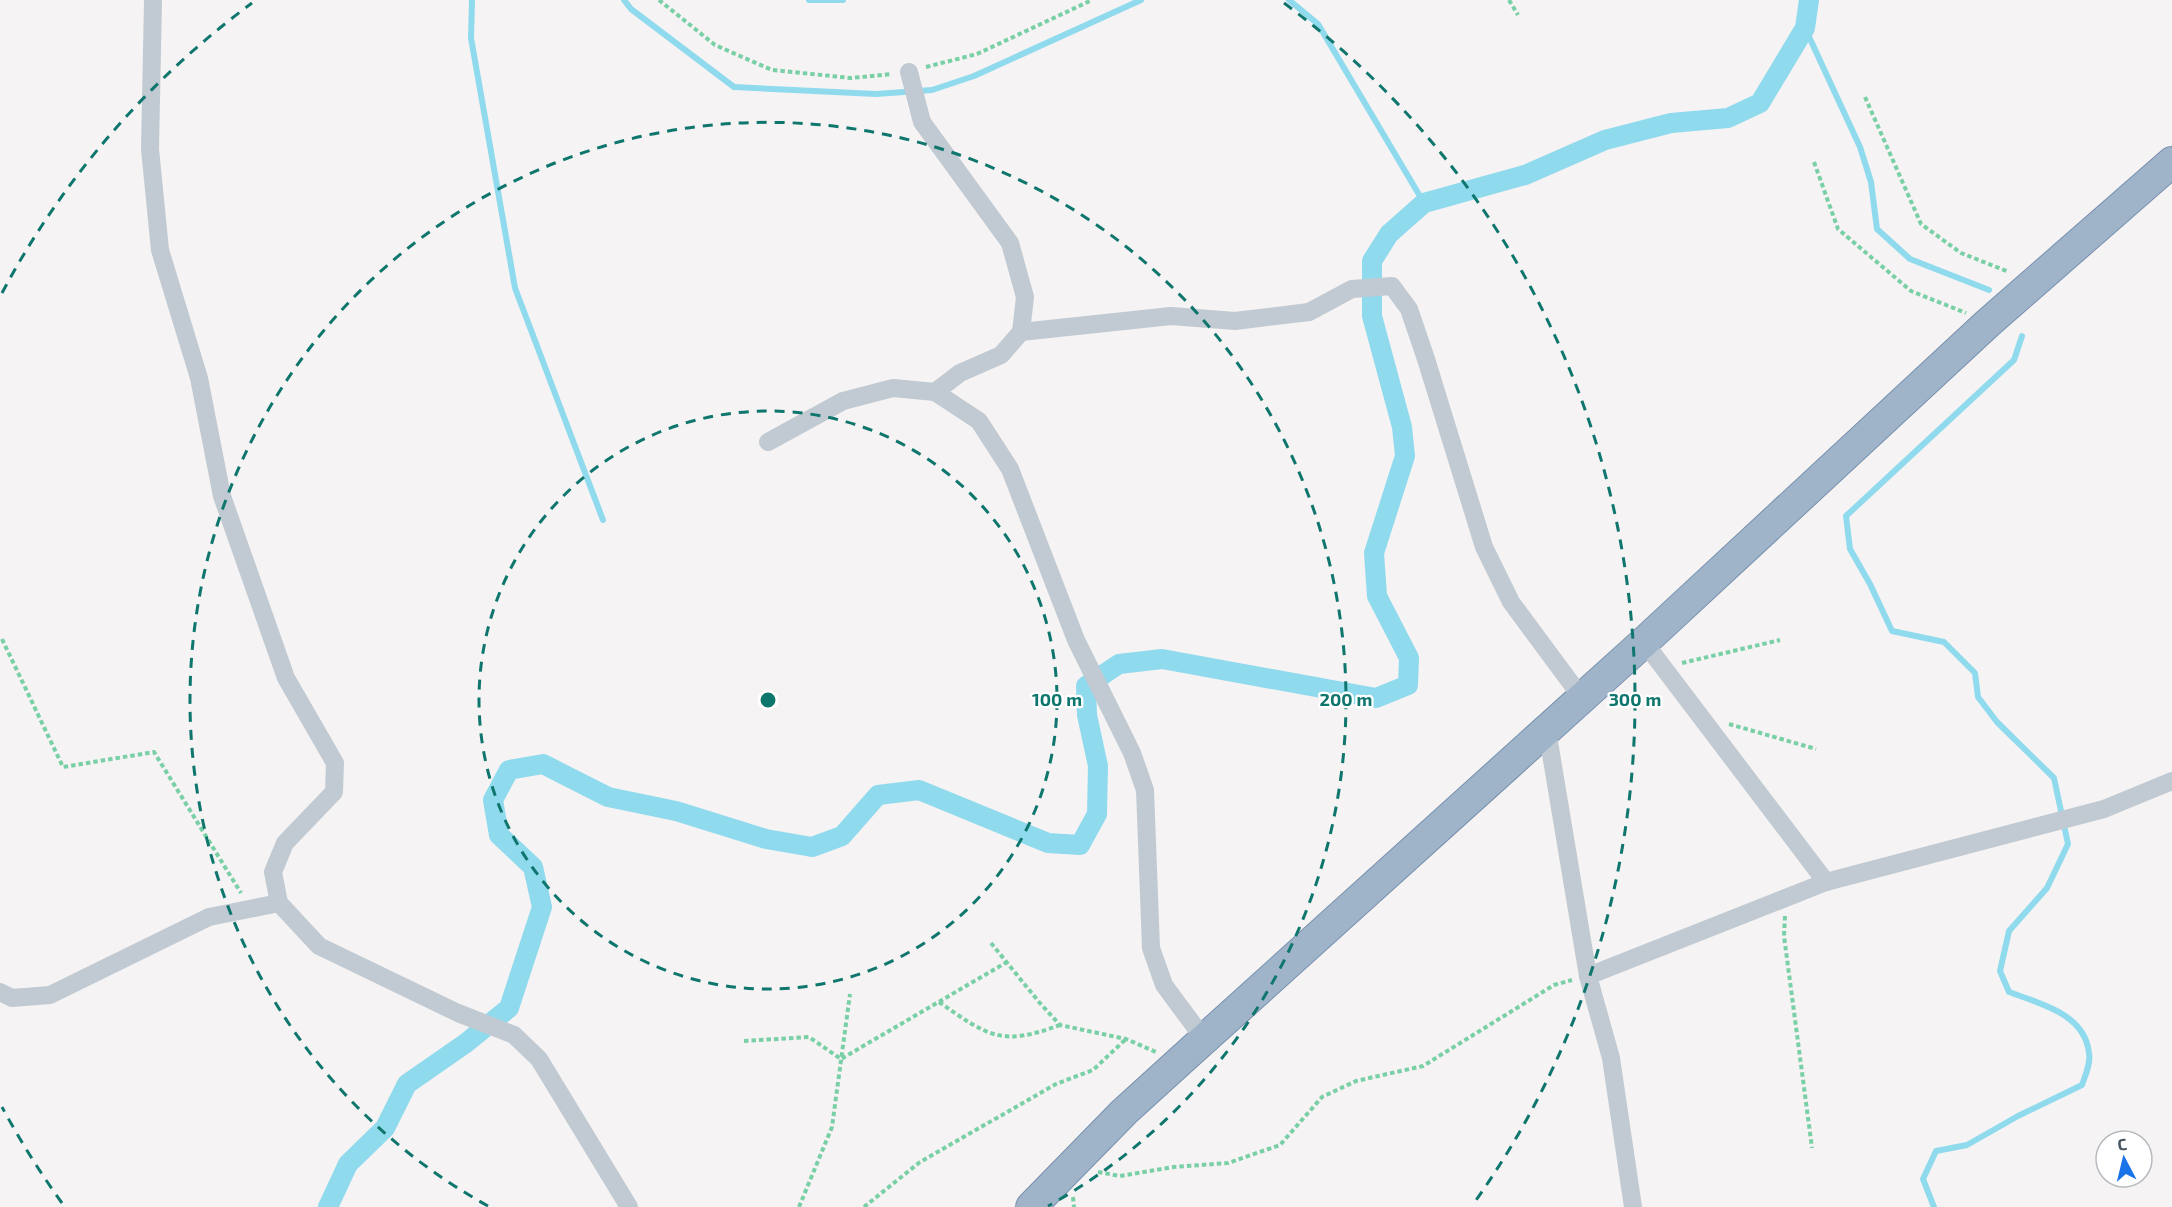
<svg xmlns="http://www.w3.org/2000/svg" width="2172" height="1207" font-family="'Exo 2',sans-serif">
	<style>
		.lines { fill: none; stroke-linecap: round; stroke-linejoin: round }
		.stream { stroke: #90daee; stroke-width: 6 }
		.canal { stroke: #90daee; stroke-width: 20 }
		.trunk-casing { stroke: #7690ad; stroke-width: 32 }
		.path { stroke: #7ad0a6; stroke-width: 4; stroke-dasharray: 4.5 3; stroke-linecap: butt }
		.minor { stroke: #c1cad2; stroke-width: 18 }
		.trunk { stroke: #9fb4c9; stroke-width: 30 }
		.ring { fill: none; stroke: #0f766e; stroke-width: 3; stroke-dasharray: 10 8 }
		.centre { fill: #0f766e; stroke: #fff; stroke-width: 3 }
		.ring-label { font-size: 18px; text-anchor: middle; font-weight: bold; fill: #0f766e; stroke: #fff; stroke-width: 4.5; stroke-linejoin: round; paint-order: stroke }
	</style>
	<rect width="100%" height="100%" fill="#f5f3f3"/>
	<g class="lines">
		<g class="stream">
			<path d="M472,0L471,38L515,288L603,520"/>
			<path d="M624,0L631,9L734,87L876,94L932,90L974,76L1141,0"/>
			<path d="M809,0H843"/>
			<path d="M1289,0L1318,24L1424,203"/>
			<path d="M1805,28L1860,147L1871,182L1877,229L1910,259L1989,290"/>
			<path d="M1934,1207L1923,1179L1936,1151L1967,1145L2018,1116L2082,1085C2085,1076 2091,1063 2089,1053C2085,1014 2041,1004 2009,992L2000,971L2009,931L2047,888L2068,844L2054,778L1997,722L1978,697L1975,673L1944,642L1892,631L1870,584L1850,549L1846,516L2014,360L2022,336"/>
		</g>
		<path class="canal" d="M328,1207L348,1164L385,1128L407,1084L466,1043L509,1008L542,907L533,867L499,835L493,800L509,770L543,764L608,797L676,811L766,839L812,847L842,836L878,795L919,790L1048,843L1080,845L1097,814L1098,766L1087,715L1086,686L1119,664L1162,659L1376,698L1408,685L1409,658L1377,596L1374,553L1405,456L1402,427L1372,316V261L1389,234L1424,203L1525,175L1605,140L1671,123L1728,118L1760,103L1805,28L1809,0"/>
		<g class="trunk-casing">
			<path id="trunk" d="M1031,1207L1124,1112L1179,1062L1644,642L1988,323L2172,162"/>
		</g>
		<g class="path">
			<path d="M659,0L715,45L772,70L851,78L892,74"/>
			<path d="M1509,0L1518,15"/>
			<path d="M926,67L977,54L1092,0"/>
			<path d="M1865,97L1921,224L1961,253L2009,272"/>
			<path d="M1814,162L1838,229L1911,291L1966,313"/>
			<path d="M2,639L63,767L154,752L241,893"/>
			<path d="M1682,663L1780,640"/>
			<path d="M1729,724L1816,749"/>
			<path d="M1785,916L1784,936L1812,1148"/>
			<path d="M991,943L1039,1002L1060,1025L1126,1039L1156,1052"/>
			<path d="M939,1002C988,1036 1001,1047 1060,1025"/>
			<path d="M744,1041L809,1037L841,1059L1007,962"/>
			<path d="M1098,1172L1120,1176L1174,1167L1228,1163L1280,1145L1322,1097L1356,1081L1423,1066L1554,985L1572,980"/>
			<path d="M1073,1197L1074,1207"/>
			<path d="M799,1207L832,1127L850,994"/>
			<path d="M864,1207L920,1162L1056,1084L1093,1070L1126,1039"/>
		</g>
		<g class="minor">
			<path d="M153,0L150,149L160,250L199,378L222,496L286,678L335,763L334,792L285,843L273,872L279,903L319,946L458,1013L514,1035L539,1059L629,1207"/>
			<path d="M909,72L922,122L1010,243L1025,297L1021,332L1001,355L960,373L935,392"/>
			<path d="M1021,332L1171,316L1235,321L1309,312L1352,289L1392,286L1409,309L1426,359L1484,547L1511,602L1582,698"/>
			<path d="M768,442L843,401L893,388L935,392L979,421L1010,469L1076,640L1132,753L1145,790L1151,948L1164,985L1204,1039"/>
			<path d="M1644,642L1826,882"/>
			<path d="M1547,730L1588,976L1611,1058L1633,1207"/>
			<path d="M1588,976L1826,882L2104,809L2172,781"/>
			<path d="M0,992L12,998L50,995L209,917L279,903"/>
		</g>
		<use href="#trunk" class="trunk"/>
	</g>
	<g class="ring">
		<circle cx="768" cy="700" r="289"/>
		<path d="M488 1206A578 578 0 1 1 1048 1206"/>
		<path d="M62 1203A867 867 0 0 1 2 1107M2 293A867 867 0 0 1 252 3M1284 3A867 867 0 0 1 1474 1203"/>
	</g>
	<circle cx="768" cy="700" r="9" class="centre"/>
	<g class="ring-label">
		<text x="1057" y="706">100 m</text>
		<text x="1346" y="706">200 m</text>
		<text x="1635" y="706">300 m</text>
	</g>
	<g transform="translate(2124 1159) rotate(353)"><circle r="28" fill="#ffffff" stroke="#b7bbc0" stroke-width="1.5"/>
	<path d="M0-4.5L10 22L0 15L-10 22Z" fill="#1a73e8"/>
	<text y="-9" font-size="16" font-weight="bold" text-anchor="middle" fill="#4a5661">С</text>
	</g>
</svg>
